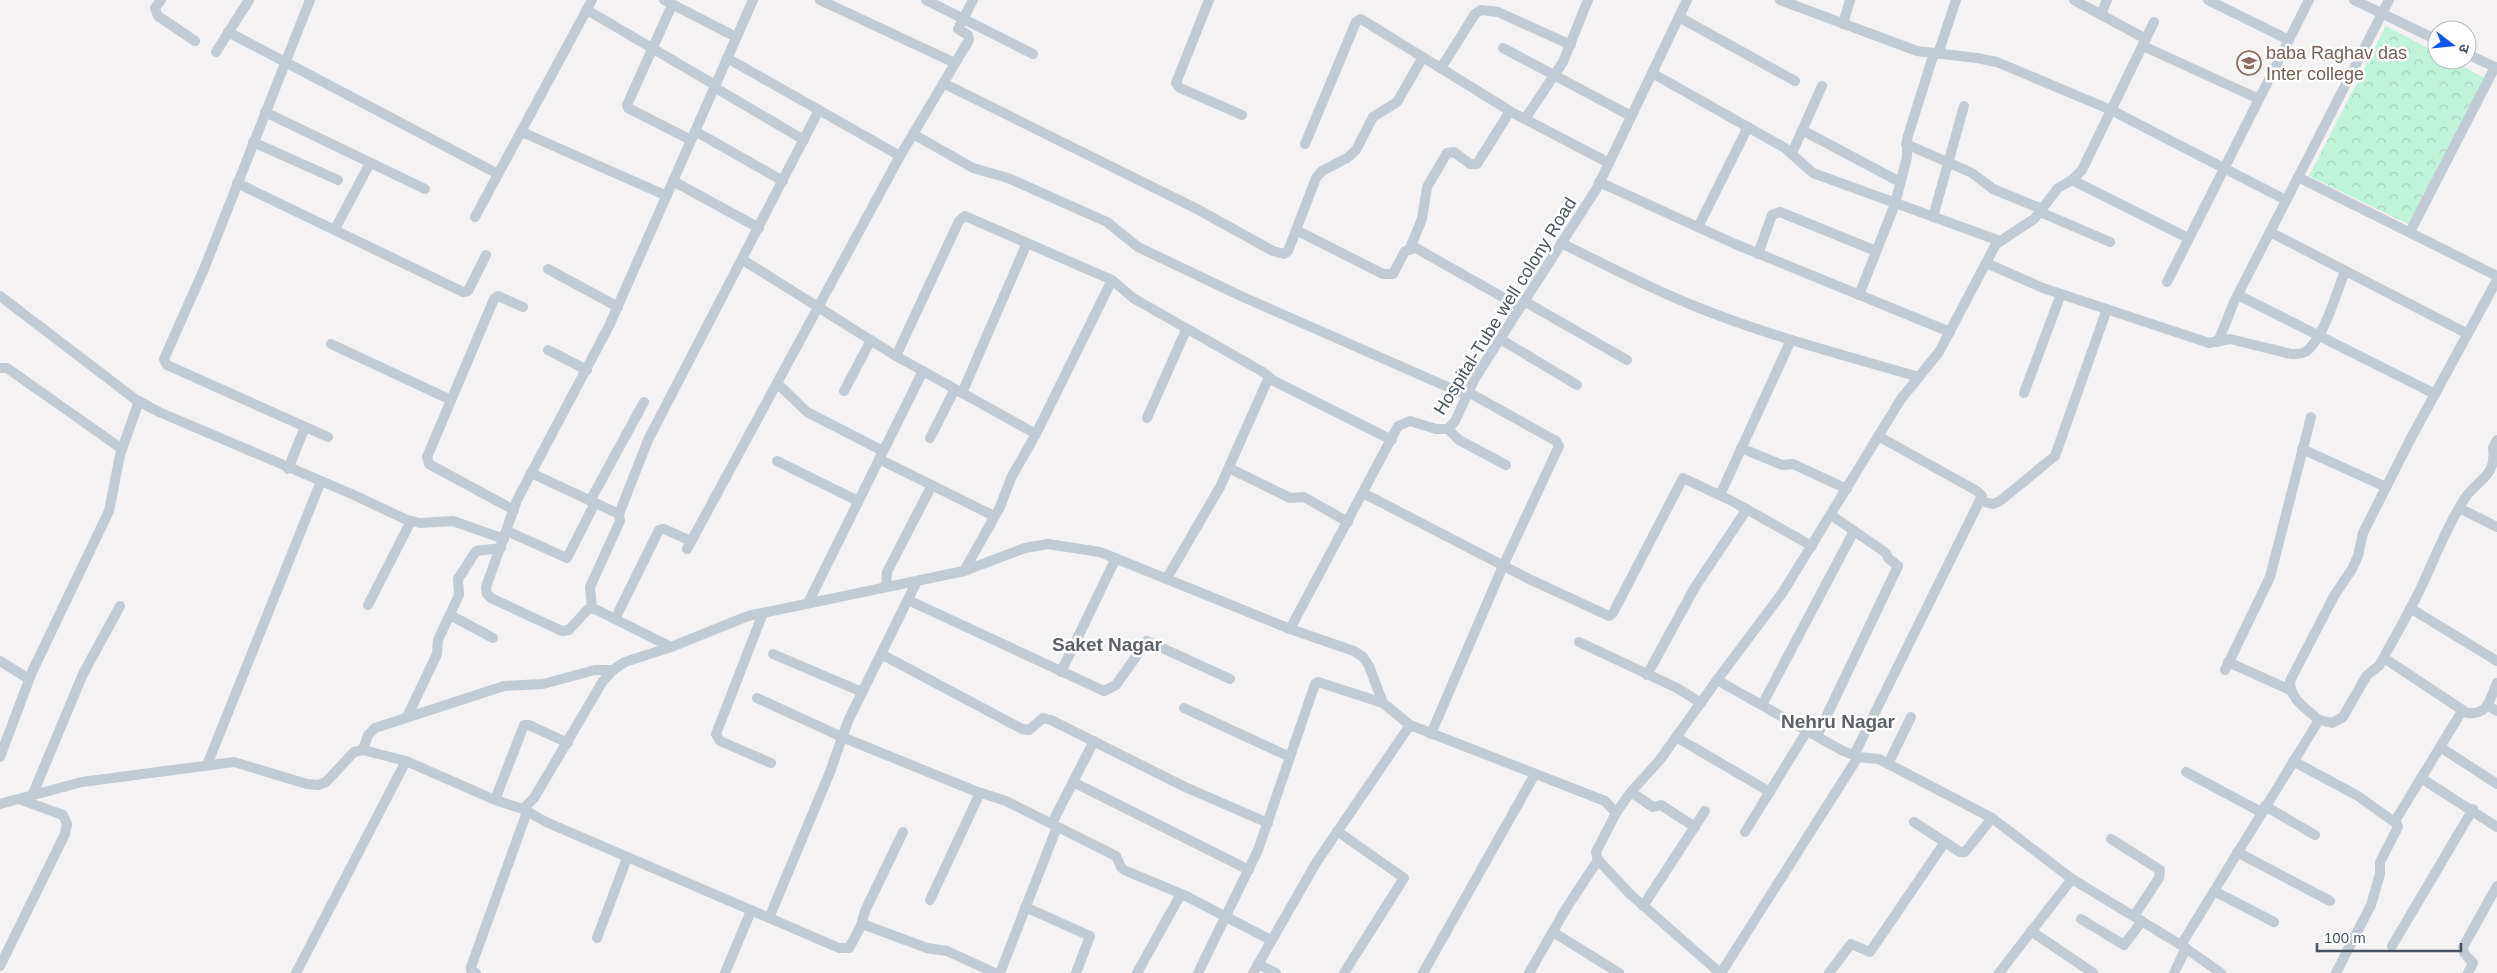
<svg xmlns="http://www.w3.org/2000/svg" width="2497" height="973" font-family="Arial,'Noto Sans Devanagari',sans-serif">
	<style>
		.park { fill: url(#park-crowns) }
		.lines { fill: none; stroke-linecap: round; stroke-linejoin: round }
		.minor { stroke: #c2cad4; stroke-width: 10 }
		.labels { text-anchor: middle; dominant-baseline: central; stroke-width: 5; stroke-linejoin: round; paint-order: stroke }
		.education-label { font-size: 18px; fill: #785e54; stroke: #fff; text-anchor: start }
		.street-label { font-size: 18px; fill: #485261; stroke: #fff }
		.neighbourhood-label { font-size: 19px; font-weight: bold; fill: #5e6167; stroke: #fff }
	</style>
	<defs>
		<pattern id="park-crowns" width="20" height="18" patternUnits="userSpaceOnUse" patternTransform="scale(1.25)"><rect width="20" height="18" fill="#bff3da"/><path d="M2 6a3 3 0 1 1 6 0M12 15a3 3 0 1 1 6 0" fill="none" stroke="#a6d2be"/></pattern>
	</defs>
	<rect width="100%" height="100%" fill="#f4f2f2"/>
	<path class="park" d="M2386,26L2437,53V60H2450L2486,79L2412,226L2309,176Z"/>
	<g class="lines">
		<g class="minor">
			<path d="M161,0L155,8L158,16L195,41"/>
			<path d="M310,0L204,269L164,359L167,365L328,437"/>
			<path d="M664,0L736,37"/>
			<path d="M820,0L955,63"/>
			<path d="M926,0L1033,54"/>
			<path d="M1209,0L1176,83L1180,88L1242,115"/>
			<path d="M1780,0L1917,51L1977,58L1997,62L2111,110L2286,200"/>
			<path d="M2074,0L2146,39"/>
			<path d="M2208,0L2289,40"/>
			<path d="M2354,0L2437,40"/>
			<path d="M672,5L627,105L628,108L691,140"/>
			<path d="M587,10L715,85"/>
			<path d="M2101,14L2107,0"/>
			<path d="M1679,17L1795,81"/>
			<path d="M1843,24L1850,0"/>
			<path d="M228,32L498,174"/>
			<path d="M2143,46L2259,99"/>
			<path d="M1503,48L1631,116"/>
			<path d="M216,52L249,0"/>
			<path d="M1938,54L1956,0"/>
			<path d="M2467,54L2497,68"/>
			<path d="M727,58L900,156"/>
			<path d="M1441,68L1475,14L1481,10L1498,12L1571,45"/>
			<path d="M1652,73L1785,148L1813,173L2000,241"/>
			<path d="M943,83L1197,209L1273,251L1284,254L1288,251L1316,178L1322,171L1347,158L1356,150L1373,117L1397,102L1423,57"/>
			<path d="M714,87L804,140"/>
			<path d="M265,112L425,189"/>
			<path d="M1525,119L1563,62L1588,0"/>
			<path d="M1802,130L1900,182"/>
			<path d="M695,131L783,181"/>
			<path d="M522,132L667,196"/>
			<path d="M913,134L973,168L1008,178L1107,222L1138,247L1243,297L1466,395"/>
			<path d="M253,142L338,180"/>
			<path d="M1305,144L1356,22L1361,19L1515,114L1609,163"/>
			<path d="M1906,144L1972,173L1993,189L2042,209"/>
			<path d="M1792,153L1822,86"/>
			<path d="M2298,177L2497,276"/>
			<path d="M2072,180L2188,238"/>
			<path d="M673,181L759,228"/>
			<path d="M1599,182L1735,244L1950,332"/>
			<path d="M237,183L463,292L468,291L486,255"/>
			<path d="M2040,212L2110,242"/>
			<path d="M475,217L592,0"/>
			<path d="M1933,217L1964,106"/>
			<path d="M1698,227L1748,127"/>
			<path d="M335,229L370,163"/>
			<path d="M1296,230L1383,274H1393L1405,251L1416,248L1520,307"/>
			<path d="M2270,232L2468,334"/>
			<path d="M2410,232L2495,67"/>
			<path d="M1561,243C1604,264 1647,287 1692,305C1765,335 1843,355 1919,377"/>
			<path d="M1410,248L1422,219L1427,187L1447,153L1454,152L1470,164H1477L1510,111"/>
			<path d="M1758,254L1772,215L1780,212L1876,251"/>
			<path d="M743,260L896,356L1036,434"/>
			<path d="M1986,263L2043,288L2209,343L2230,339L2291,354C2298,354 2304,354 2309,349C2326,331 2336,294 2345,271"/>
			<path d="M548,269L618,307"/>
			<path d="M2167,282L2309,0"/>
			<path d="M1859,295L1895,204L1907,157V139L1934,53"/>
			<path d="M2238,295L2435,394"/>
			<path d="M0,296L135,399L159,412L354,495L407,520L420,523L453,521L504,539"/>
			<path d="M1524,301L1627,360"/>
			<path d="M1500,339L1577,385"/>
			<path d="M2218,342L2234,302L2389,0"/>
			<path d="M331,344L451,400"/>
			<path d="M548,350L587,370"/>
			<path d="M896,356L959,221L965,216L1112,280L1133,298L1263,372L1274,381L1392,440"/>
			<path d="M0,368H7L122,449"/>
			<path d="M777,383L807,412L883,451"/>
			<path d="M844,391L871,340"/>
			<path d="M962,393L1027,243"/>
			<path d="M2024,393L2061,294"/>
			<path d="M1147,418L1186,330"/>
			<path d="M1448,429L1459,440L1506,465"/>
			<path d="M930,438L955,389"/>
			<path d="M1741,448L1782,465L1793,464L1847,489"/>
			<path d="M2302,449L2386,487"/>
			<path d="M879,459L994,516"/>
			<path d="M777,461L858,501"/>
			<path d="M1229,468L1290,498L1304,497L1348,522"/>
			<path d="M288,469L305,427"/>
			<path d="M531,473L619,514L648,440L819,110"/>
			<path d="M1363,493L1529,579L1609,616L1613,613L1683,478L1732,501L1812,546"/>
			<path d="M1720,495L1791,340"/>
			<path d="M590,501L644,402"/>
			<path d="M1981,501L1993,504L2000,501L2055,456L2107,309"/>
			<path d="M2459,508L2497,527"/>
			<path d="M514,510L429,464L427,457L494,299L498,296L523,307"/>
			<path d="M507,531L567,558L595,503"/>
			<path d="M687,549L900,156L969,40L968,35L958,29L973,0"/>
			<path d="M964,571L1000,507L1011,478L1036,434L1112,280"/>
			<path d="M1167,578L1220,487L1269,377"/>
			<path d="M886,587L887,572L932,485"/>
			<path d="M908,600L1104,691L1116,685L1147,641L1230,679"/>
			<path d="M808,603L923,371"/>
			<path d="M368,605L411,521"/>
			<path d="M2410,608L2497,661"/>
			<path d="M592,609L590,587L620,521L619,514"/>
			<path d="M763,613L716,734L720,741L771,763"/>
			<path d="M450,615L493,638"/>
			<path d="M615,619L659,530L664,529L691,541"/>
			<path d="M1290,629L1398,426L1410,421L1436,429H1448L1455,421L1475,378L1597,188L1687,0"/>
			<path d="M1579,642L1677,688L1701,703"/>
			<path d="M671,647L595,609H588L569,630L562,631L491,598L487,594L486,587L517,500L609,326L753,0"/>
			<path d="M773,654L862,692"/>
			<path d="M881,654L1022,729L1029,730L1043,718L1051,720L1185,787L1268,823"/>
			<path d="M2384,658L2467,713C2489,715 2489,700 2497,683"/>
			<path d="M0,661L29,679"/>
			<path d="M2228,662L2290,690"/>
			<path d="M2225,670L2270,577L2311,417"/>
			<path d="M1061,672L1116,558"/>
			<path d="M1647,675L1695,587L1747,509"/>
			<path d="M1717,680L1783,592L1901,399L1939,352L1996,244L2034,219L2058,188L2072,180L2082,170L2154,22"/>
			<path d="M757,698L842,737L975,791L1006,801L1116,856L1121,867L1124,870L1184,895L1271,940"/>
			<path d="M1762,705L1854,531"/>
			<path d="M2487,705L2497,711"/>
			<path d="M1184,708L1290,757"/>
			<path d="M407,717L437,654L438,640L459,595L458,579L476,551L501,548"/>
			<path d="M2319,720L2332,723L2343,717L2367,675L2379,666C2394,638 2411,610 2424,581C2437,553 2448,524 2465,498C2478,479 2497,476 2493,448L2497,440"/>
			<path d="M1431,734L1503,566L1559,446L1556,441L1468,392"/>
			<path d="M1817,736L1898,566L1888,558L1886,553L1831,515"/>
			<path d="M1676,737L1770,792"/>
			<path d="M2440,747L2497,784"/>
			<path d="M363,750L368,735L375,728L504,686L543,684L595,670H613"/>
			<path d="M1854,755L1982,496L1977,491L1878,436"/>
			<path d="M0,757L32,672L109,511L120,455L139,401"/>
			<path d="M2293,761L2358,796L2397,824L2398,827L2380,862V874L2371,905L2336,973"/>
			<path d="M1888,764L1911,717"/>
			<path d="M207,765L321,481"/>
			<path d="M2186,772L2261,812"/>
			<path d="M2421,778L2497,827"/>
			<path d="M1073,782L1249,870"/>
			<path d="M1631,792L1653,807L1661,805L1695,827"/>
			<path d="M32,796L83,674L120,606"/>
			<path d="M495,800L524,725H529L568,743"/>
			<path d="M0,804L82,782L234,762L307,784L318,785L326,782L354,752L363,750L406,761L495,800L523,809L534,798L603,681L613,670L625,662L671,647L748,616L964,571L1025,548L1048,544L1100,552L1290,629L1354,651L1363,657L1369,666L1383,703L1410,725L1605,801L1616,813L1596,852L1598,860L1630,894L1720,973"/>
			<path d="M2265,806L2315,835"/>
			<path d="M523,809L546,822L839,948H849L861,926L865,925L927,948L947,951L995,973"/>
			<path d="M1616,813L1630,793L1659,761L1717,680L1841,750L1858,757L1879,759L1992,818L2072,879L2181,945L2221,973"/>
			<path d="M2395,821L2462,711"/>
			<path d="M1914,822L1960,852H1965L1992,818"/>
			<path d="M1052,823L1094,741"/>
			<path d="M1337,831L1404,878L1344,973"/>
			<path d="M1745,832L1807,731"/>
			<path d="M2111,839L2160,870L2159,878L2134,916"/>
			<path d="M2237,852L2330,901"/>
			<path d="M2214,891L2274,922"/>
			<path d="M930,900L980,793"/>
			<path d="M1643,906L1705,811"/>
			<path d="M1025,907L1090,936L1076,973"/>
			<path d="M769,918L830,772L848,721L917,581"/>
			<path d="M2081,919L2124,945L2142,921"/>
			<path d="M861,926L865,911L903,832"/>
			<path d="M2031,931L2093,973"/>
			<path d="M1553,932L1619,973"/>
			<path d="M597,938L627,858"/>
			<path d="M2181,945L2319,720C2306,708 2290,700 2290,681L2334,596L2352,569L2358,556L2363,533L2411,438L2497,280"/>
			<path d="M2392,946L2473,809"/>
			<path d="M1258,964L1276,973"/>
			<path d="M0,966L65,834L67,824L63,815L19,799"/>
			<path d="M296,973L406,761"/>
			<path d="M476,973L471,970V967L527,812"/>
			<path d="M725,973L751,911"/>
			<path d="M1000,973L1057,827"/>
			<path d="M1137,973L1181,894"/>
			<path d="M1198,973L1258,850L1315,684L1318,682L1383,703"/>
			<path d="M1253,973L1316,863L1410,725"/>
			<path d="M1423,973L1535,774"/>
			<path d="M1529,973L1567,907L1598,860"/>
			<path d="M1721,973L1858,757"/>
			<path d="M1829,973L1851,944L1870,952L1945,842"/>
			<path d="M1999,973L2072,879"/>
			<path d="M2174,973L2186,948"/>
			<path d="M2468,973L2473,963L2464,953L2463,947L2497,886"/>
		</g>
	</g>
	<defs>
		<g id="university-ring" transform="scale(1.25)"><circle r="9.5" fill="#fff" stroke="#8d6e63" stroke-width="1.5"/><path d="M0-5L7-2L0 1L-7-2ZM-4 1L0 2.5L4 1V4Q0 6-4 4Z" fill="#8d6e63"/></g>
	</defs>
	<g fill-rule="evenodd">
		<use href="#university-ring" x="2249" y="63"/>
	</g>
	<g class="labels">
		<g class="education-label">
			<text x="2266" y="53">baba Raghav das<tspan x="2266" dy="21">Inter college</tspan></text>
		</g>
		<g class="street-label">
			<text transform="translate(1505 306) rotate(-58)">Hospital-Tube well colony Road</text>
		</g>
		<g class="neighbourhood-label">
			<text x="1107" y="644">Saket Nagar</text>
			<text x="1838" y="721">Nehru Nagar</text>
		</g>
	</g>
	<g transform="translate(2452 45) rotate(106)"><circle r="24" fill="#ffffff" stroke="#b6bac0"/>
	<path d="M0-4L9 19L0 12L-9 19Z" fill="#0f55f1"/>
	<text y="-8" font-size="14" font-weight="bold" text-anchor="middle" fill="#485261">उ</text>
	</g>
	<path d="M2317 943v8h144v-8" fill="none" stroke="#485261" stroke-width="2.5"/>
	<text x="2324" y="943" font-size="15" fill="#485261" stroke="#ffffff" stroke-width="4" paint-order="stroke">100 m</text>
</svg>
